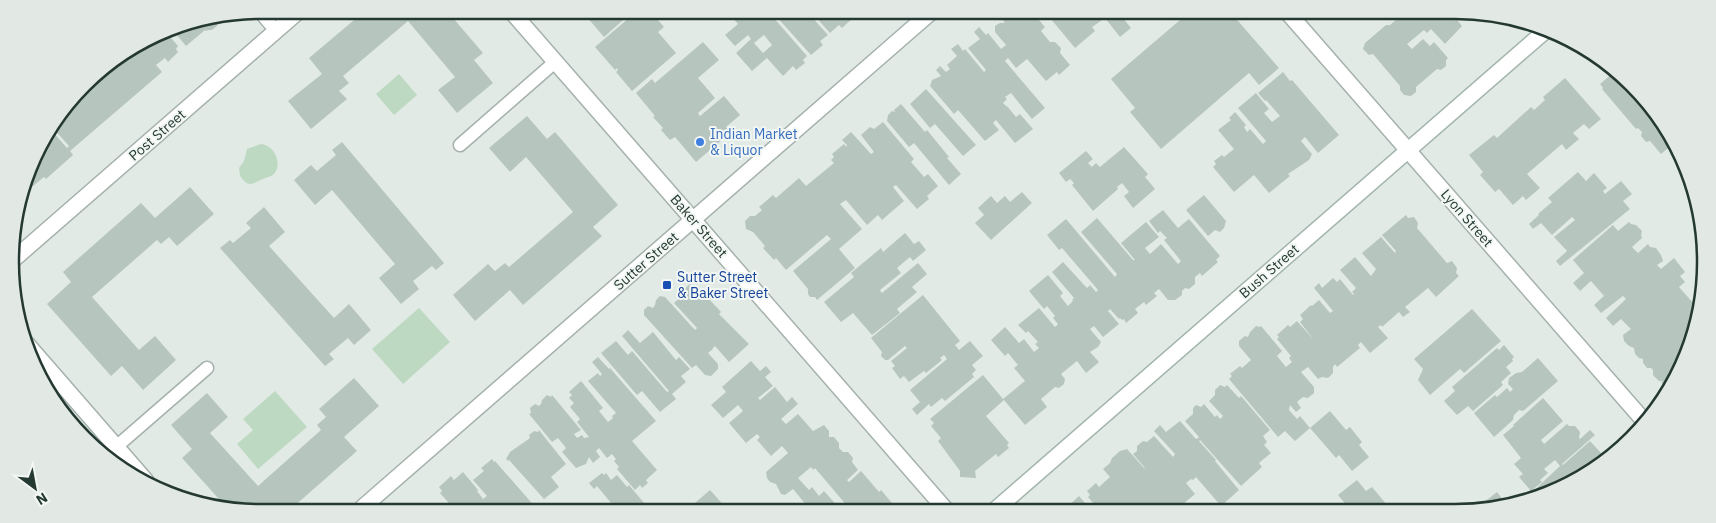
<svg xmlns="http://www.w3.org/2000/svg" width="1716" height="523" font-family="'IBM Plex Sans',sans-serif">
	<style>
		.green { fill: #bdd9c2 }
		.building { fill: #b7c5bf; fill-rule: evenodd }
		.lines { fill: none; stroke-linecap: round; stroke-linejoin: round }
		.service-casing { stroke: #a5b1ac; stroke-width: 15 }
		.minor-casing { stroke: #a5b1ac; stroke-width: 18 }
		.tertiary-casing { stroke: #a5b1ac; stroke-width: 18 }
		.secondary-casing { stroke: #a2b5ad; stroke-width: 18 }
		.service { stroke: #fff; stroke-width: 12 }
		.minor { stroke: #fff; stroke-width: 15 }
		.tertiary { stroke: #fff; stroke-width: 15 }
		.secondary { stroke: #fff; stroke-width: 15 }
		.shop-dot { fill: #3f7fe0; stroke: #f2f7f4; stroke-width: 2 }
		.transit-dot { fill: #1a4fb4; stroke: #f2f7f4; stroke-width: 2 }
		.labels { text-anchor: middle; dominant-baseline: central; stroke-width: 4; stroke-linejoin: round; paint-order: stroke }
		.shop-label { font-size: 14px; fill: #366cbe; stroke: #f2f7f4; text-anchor: start }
		.street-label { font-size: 14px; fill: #243932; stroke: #f2f7f4 }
		.transit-label { font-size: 14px; fill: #164399; stroke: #f2f7f4; text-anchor: start }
		.rim { fill: none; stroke: #243932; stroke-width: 2.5 }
	</style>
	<rect width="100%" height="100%" fill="#e2eae6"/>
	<g class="green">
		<path d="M399,74L417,95L394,115L376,94Z"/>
		<path d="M261,144C274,145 281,161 276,171C273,177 269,176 263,179C253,183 249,189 240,176L239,168L244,161L247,149Z"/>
		<path d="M419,308L450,342L403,384L372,349Z"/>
		<path d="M275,391L307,427L258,469L237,444L253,430L243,419Z"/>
	</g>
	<g class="building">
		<path d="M366,10L447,11L483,53L474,60L493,83L457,113L438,90L455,77L408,21L343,76L349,83L339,91L347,99L311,129L288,101L322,74L309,58Z"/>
		<path d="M575,11H633L604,37L586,16L582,19Z"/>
		<path d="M637,11L651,12L664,27L658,32L676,53L632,91L616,72L618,70L617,68L615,70L595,47Z"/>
		<path d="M667,12H684L674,20Z"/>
		<path d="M727,12H848L853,18L842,28L839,25L830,33L813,14L811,16L828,35L820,41L823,45L811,55L775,15L773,17L807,56L803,60L805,63L796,70L793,66L783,76L767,58L752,71L736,53L751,39L748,35L735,46L725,35L738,24ZM764,35L772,45L763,53L754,43Z"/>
		<path d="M999,13H1005L1010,19L1012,13H1033L1045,27L1041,31L1050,42H1055L1061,48L1060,53L1070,65L1059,75L1057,72L1046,81L1027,59L1016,68L1008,58L1005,61L1045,108L1032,119L1011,93L1005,97L1007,99L1003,103L1007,107V106L1016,117L1020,114L1033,129L1015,143L996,120L993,123L999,130L985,141L958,110L954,114L930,86L932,80L941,76L936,70L940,66L946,72L950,69L947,65L957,56L951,49L958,44L963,51L965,49L984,72L986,70L968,48L980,39L974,32L979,27L986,35L988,33L1001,49L1006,45L995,32V26L1000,23H1005L998,14Z"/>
		<path d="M1046,13H1119L1131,28L1120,37L1105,18L1092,27L1095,31L1075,48Z"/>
		<path d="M1175,14H1185L1179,19Z"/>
		<path d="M1187,14H1232L1279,68L1259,85L1249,73L1161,149L1130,112L1135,108L1111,79Z"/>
		<path d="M1403,14L1463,15L1457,20L1462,26L1445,44L1431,29L1427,33L1424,30L1407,44L1412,49L1423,39L1430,46L1434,42L1448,58L1446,60V66L1441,70L1437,69L1416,87V92L1411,96L1404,95L1400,90V86L1373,54L1369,55L1363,49L1365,43L1386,25H1390Z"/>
		<path d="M227,17L222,22L218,21V25L212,30H208L206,31L205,30L186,46L171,28Z"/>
		<path d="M164,30L178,46L176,49L178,52L168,62L165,58L156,65L162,72L70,151L73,155L46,179L44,177L22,195L36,150L51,130L67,148L69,146L53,128L95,73Z"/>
		<path d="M703,42L719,60L698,78L715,98L698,113L700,116L724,96L740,115L726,127L730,133L696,162L675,137L670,140L661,130L663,128L653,117L655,116L636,93L652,79L655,83Z"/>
		<path d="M1283,72L1290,81L1292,80L1339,135L1318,153L1305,137L1301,141L1312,154L1309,160L1288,174L1290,176L1269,193L1254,175L1234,192L1213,167L1216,164L1214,161L1222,155L1224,157L1234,149L1218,130L1231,120L1229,118L1235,112L1246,125L1244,127L1247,132L1250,129L1263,144L1266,141L1238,108L1256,93L1269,109L1264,113L1272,122L1280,116L1266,100L1265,101L1258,93Z"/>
		<path d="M1614,72L1655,113L1654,114L1661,122L1663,121L1664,122L1673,144L1661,154L1650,141L1646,142L1641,136L1642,132L1638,128L1636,129L1602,89L1603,88L1600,84Z"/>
		<path d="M1565,78L1601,119L1589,129L1584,124L1573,133L1579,139L1566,150L1562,144L1527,174L1540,188L1526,200L1523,196L1513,205L1499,189L1495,192L1480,175L1483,172L1469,155L1494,135L1497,138L1531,107L1534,110L1545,100L1543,97Z"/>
		<path d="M926,89L976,145L963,156L935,124L930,128L910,104Z"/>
		<path d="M901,104L925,132L927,130L949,157L947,158L961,174L949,185L914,143L909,147L887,121L888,115L892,111L895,112L894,110Z"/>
		<path d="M527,116L547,139L555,132L618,205L593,227L602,236L523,305L510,290L475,321L453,295L488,264L495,271L505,263L509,267L573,212L526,157L510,172L489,148Z"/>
		<path d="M883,122L914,159L911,162L924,177L928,174L938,186L927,196L929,199L917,209L896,185L893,187L904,201L882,220L878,215L867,225L846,200L840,204L862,229L839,249L855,268L817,300L815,297H810L808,294V289L793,271L831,239L827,235L786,270L776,258L774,260L763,248L765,246L753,232L746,229L745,221L750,216H755L762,210L759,207L773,195L776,198L799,178L806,186L834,163L831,160L834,157L832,154L844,144L846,147L847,145L842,140L851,132L871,154L874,152L861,135L870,127L874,129Z"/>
		<path d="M342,142L444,263L436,270L432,266L413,281L419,289L401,304L379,278L395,264L332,190L315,205L294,180L311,165L317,171L336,155L332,150Z"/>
		<path d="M1124,147L1148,174L1145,177L1155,189L1133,208L1124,196L1129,192L1122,183L1117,187L1118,189L1093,211L1072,185L1074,183L1070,179L1066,182L1059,173L1086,151L1093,159L1088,163L1092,167L1096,163L1100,167Z"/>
		<path d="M1578,172L1586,181L1594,173L1607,188L1603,191L1605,194L1621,181L1632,194L1623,201L1630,209L1560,266L1556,261L1567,251L1554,237L1575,220L1572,217L1552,235L1541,223L1533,229L1529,224L1539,215L1538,214L1552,202L1548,198Z"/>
		<path d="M190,187L214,214L177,246L169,237L161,244L157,240L92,297L139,350L155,336L176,360L143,390L122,366L111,376L47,304L71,282L63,272L141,203L155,218Z"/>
		<path d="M1022,192L1032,203L991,240L975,223L984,215L978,208L991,196L997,203L1005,196L1010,202Z"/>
		<path d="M1204,195L1226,221L1224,228L1220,232L1215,230L1208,236L1186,210Z"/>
		<path d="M264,207L285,232L269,246L334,318L349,304L371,330L354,345L348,338L329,354L334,359L325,366L220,248L230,240L233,243L251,228L246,223Z"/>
		<path d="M1163,210L1178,228L1189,219L1220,256L1216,260L1218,262L1202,276L1200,273L1195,277V284L1189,289L1185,288L1182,291V295L1175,300H1168L1159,289L1154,293L1157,296L1146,305L1144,302L1135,309L1138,313L1126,323L1124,319L1122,320L1120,318L1119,319L1110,309L1108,311L1119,324L1103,337L1094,326L1090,329L1101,342L1098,347L1090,352L1099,362L1086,373L1077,361L1061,374L1065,379L1064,384L1059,388L1055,387L1041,399L1047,407L1025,425L1004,400L986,416L1009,443L1007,445L1009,448L998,457L996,454L975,471L976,478L960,477V471L938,441L941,438L931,426L934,423L930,419L983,375L1003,399L1025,381L1014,368L1018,365L1008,353L1005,356L991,340L1005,327L1019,343L1024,339L1034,352L1039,348L1035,344L1038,342L1028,331L1026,333L1018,325L1039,308L1055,327L1058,324L1053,318L1055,316L1047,306L1044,309L1029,291L1048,275L1063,293L1060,296L1068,306L1073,301L1072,300L1074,298L1052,272L1063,262L1087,288L1090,285L1096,292L1098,290L1062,248L1059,250L1047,235L1066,219L1115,277L1117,274L1081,232L1097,218L1133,260H1135L1121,243L1146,222L1159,237L1145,248L1150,254L1161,244L1178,264L1181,261L1164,240L1167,238L1160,231L1158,233L1149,221Z"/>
		<path d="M1406,215L1408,218L1414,217L1418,223L1417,228L1447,263L1452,261L1457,268L1456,273L1459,276L1436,297L1428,288L1405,307L1410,312L1403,317L1399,312L1382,327L1381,325L1378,327L1388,338L1370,353L1361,342L1358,345L1360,348L1337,367L1335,364L1333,367V373L1328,378L1322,377L1318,379L1308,367L1301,372L1314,387V393L1308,398L1303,397L1297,402L1301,408L1296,412L1290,405L1289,410L1297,419L1300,416L1310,428L1295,441L1285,431L1278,437L1229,379L1232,376L1230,374L1240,366L1242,368L1251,360L1239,346V341L1245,336L1248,337L1250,332L1256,326L1260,327L1261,326L1282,351L1277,356L1286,367L1292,362L1289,358L1291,356L1277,339L1279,337L1277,335L1288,325L1290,327L1297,321L1314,340L1300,322L1303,319L1300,315L1311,305L1312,306L1319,300L1330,313L1333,311L1314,288L1319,283L1322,288L1333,278L1337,282L1340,279L1353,295L1354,294L1352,292L1356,288L1340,270L1355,257L1371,276L1376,269L1362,253L1381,237L1395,253L1396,251L1382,235Z"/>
		<path d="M1629,222L1631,224L1636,225L1642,231L1641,235L1642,238L1632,247L1638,253L1648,244L1650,247L1656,248L1661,255L1663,261L1657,265L1661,269L1674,258L1685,272L1680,276L1685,282L1679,287L1701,312L1672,387L1669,392L1661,382L1663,381H1659L1653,375V370L1651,368H1647L1643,363V359L1639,358L1635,354L1634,348L1629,346L1624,341L1623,335L1631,329L1621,319L1613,326L1606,318L1626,299L1623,296L1601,313L1594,305L1604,296L1591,281L1580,291L1573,283L1584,273L1573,260L1613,225L1618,231Z"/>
		<path d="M905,233L914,244L919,241L926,250L913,261L910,257L897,268L901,273L880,290L882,293L918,263L927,274L912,287L917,292L897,309L900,313L872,335L853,313L841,322L824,302L854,277L851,273L881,248L883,252Z"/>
		<path d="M690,284L693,287L696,285L721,312L719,314L749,344L729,362L715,346L712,349H713L708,353L718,364V369L711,376L705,375L696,365L692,368L644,315V310L648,306L653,308L655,305L656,300L660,296L665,297L695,330L697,328L674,303L682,296L680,293Z"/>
		<path d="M923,295L960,341L955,345L959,350L970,341L983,356L972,365L976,370L972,374L974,377L945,401L942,398L931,407L929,404L917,415L912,409L920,402L910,390L947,359L944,355L940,358L942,360L926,373L924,371L909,382L904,376L900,379L892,368L895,366L891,361L907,348L905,346L888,360H885L881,356L882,352L871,338Z"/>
		<path d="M1472,309L1501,341L1464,373L1460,369L1430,395L1418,380L1423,369L1414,359Z"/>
		<path d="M628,330L640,343L653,332L676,360L679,357L690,369L681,376L686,382L672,394L676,399L660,412L642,391L637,395L601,353L616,341L628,355L632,351L667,392L669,391L622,336Z"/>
		<path d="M1504,345L1514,357L1512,359L1513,361L1506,367L1511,373L1501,382L1503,385L1473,411L1468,406L1457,415L1444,401L1455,391L1452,387L1497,348L1499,350Z"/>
		<path d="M598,357L609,369L610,368L656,421L632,441L657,470L646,480L648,483L642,488L640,485L635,490L617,469L619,467L614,461L616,459L612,454L607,458L599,448L596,451L600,457L593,463L589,457L586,464L576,468L562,452L566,448L558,438L552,442L529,414L531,413L530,408L535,404L539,406L541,404L542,400L547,395L551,397L552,395L581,430L574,434L577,438L582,435L584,438L589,437L577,422L580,419L570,407L574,403L569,398L572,395L569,392L581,381L603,408L599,411L608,422L613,418L612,416L616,413L588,381L598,373L600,376L602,374L592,362Z"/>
		<path d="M1538,358L1558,381L1523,411L1519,410L1514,415L1513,420L1494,437L1474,413L1495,395L1497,397L1507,388L1510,392L1513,389L1508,384L1509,378L1516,373L1522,372Z"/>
		<path d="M751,361L760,371L766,366L771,372L765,377L773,386L758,398L760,400L775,387L787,402L792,397L798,404L781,419L786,424L798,414L813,431L824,425L829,431V437H834L839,443V448L843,452H848L853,458L852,462L858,470L847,480L849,482L861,471L879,492L881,490L892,503L889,505L893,510L846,509L848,507L815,468L813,470L811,467L798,478L809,490L812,487L819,496L824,491L840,509H803L807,506L793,489L785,495L781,494L776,484L770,482L767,478L766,472L788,453L782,446L771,456L757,440L760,437L757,434L746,443L729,423L743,411L738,405L723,418L711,405L726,392L722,387Z"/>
		<path d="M354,378L379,406L344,437L357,451L292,508H227L182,458L192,449L171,425L207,393L228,417L210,433L258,486L321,430L317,425L326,417L319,409Z"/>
		<path d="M1220,385L1225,387L1227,385L1239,398L1241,396L1270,430L1263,436L1267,442L1264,445L1271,453L1259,463L1262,467L1241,486L1200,440L1199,441L1216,460L1215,461L1239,490L1221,506L1196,477L1193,480L1191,479L1186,483L1195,494L1176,510H1099L1088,497L1090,495L1087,491L1096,483L1099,487L1110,477L1103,469L1110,463L1112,458L1120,451L1127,449L1144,468H1145L1133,454L1137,451V446L1143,441L1147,442L1154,436L1173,457L1175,454L1154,431L1160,425L1166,432L1180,421L1195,438L1197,439L1199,437L1185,421L1193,414V408L1196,405L1201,407L1204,404L1215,417L1217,415L1220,419L1223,416L1209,401L1215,395V390Z"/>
		<path d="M1543,398L1563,421L1541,440L1544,444L1567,424L1569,426H1575L1580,432L1579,438L1580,439L1590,430L1595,435L1562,464L1563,465L1590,441L1601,453L1608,457L1566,487L1528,499L1527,497L1560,466L1555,460L1544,469L1548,473L1540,480L1542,482L1531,491L1519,477L1523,474L1514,464L1521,458L1503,435L1514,426L1513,425Z"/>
		<path d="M1330,411L1346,430L1350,427L1362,442L1359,445L1369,457L1352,471L1339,455L1336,458L1310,428Z"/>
		<path d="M539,430L566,464L551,477L559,487L544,499L509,460L508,461L506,459L510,452L530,438L529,435L534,431L538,432Z"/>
		<path d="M492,459L494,462L495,461L537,509H454L440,493L442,491L439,487L451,476L454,480L463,472L478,490L477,491L483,499L487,496L473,480L484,471L481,468Z"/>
		<path d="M602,473L604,475L606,473L611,480L617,475L627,487L629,485L649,509H616L597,486L594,489L589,483Z"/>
		<path d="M1357,480L1366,491L1372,487L1392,511H1356L1351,505L1348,507L1338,495Z"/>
		<path d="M710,490L727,509H688Z"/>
		<path d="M1497,492L1507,505L1488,511H1474L1477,504L1483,503Z"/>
		<path d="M1079,496L1091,510H1070L1067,507Z"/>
		<path d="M603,504L607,509H598Z"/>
		<path d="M1062,504L1067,510H1055Z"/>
	</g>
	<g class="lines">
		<g class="service-casing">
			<g id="service">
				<path d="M259,11L276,31"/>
				<path d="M460,145L555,62"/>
				<path d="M116,447L207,368"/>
			</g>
		</g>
		<g class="minor-casing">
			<g id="minor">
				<path d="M511,11L946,510"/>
				<path d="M1289,14L1645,422"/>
				<path d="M26,343L146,481"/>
				<path d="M362,508L930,13"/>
			</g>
		</g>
		<g class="tertiary-casing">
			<path id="tertiary" d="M14,259L300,10"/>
		</g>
		<g class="secondary-casing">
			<path id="secondary" d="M995,510L1544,32"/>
		</g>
		<use href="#service" class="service"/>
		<use href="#minor" class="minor"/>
		<use href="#tertiary" class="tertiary"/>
		<use href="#secondary" class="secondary"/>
	</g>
	<circle class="shop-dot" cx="700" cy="142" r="5"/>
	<rect class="transit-dot" x="662" y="280" width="10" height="10" rx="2.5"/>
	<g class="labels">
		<g class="shop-label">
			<text x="710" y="134">Indian Market<tspan x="710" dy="16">&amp; Liquor</tspan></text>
		</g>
		<g class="street-label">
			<text transform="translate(157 135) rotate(-41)">Post Street</text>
			<text transform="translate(1467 218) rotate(49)">Lyon Street</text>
			<text transform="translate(699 226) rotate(49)">Baker Street</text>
			<text transform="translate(646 261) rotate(-41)">Sutter Street</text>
			<text transform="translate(1269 271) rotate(-41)">Bush Street</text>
		</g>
		<g class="transit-label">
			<text x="677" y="277">Sutter Street<tspan x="677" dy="16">&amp; Baker Street</tspan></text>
		</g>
	</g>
	<path d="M0 0H1716V523H0ZM261 19H1455A242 242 0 0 1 1697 261V262A242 242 0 0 1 1455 504H261A242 242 0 0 1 19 262V261A242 242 0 0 1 261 19Z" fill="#e2e8e4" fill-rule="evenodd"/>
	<path class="rim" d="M261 19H1455A242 242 0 0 1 1697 261V262A242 242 0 0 1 1455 504H261A242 242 0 0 1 19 262V261A242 242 0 0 1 261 19Z"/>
	<g transform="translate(35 488) rotate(148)" stroke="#f2f7f4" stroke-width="4" paint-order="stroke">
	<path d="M0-4L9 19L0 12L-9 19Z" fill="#243932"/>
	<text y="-8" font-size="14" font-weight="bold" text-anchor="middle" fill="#243932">N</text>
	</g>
</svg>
